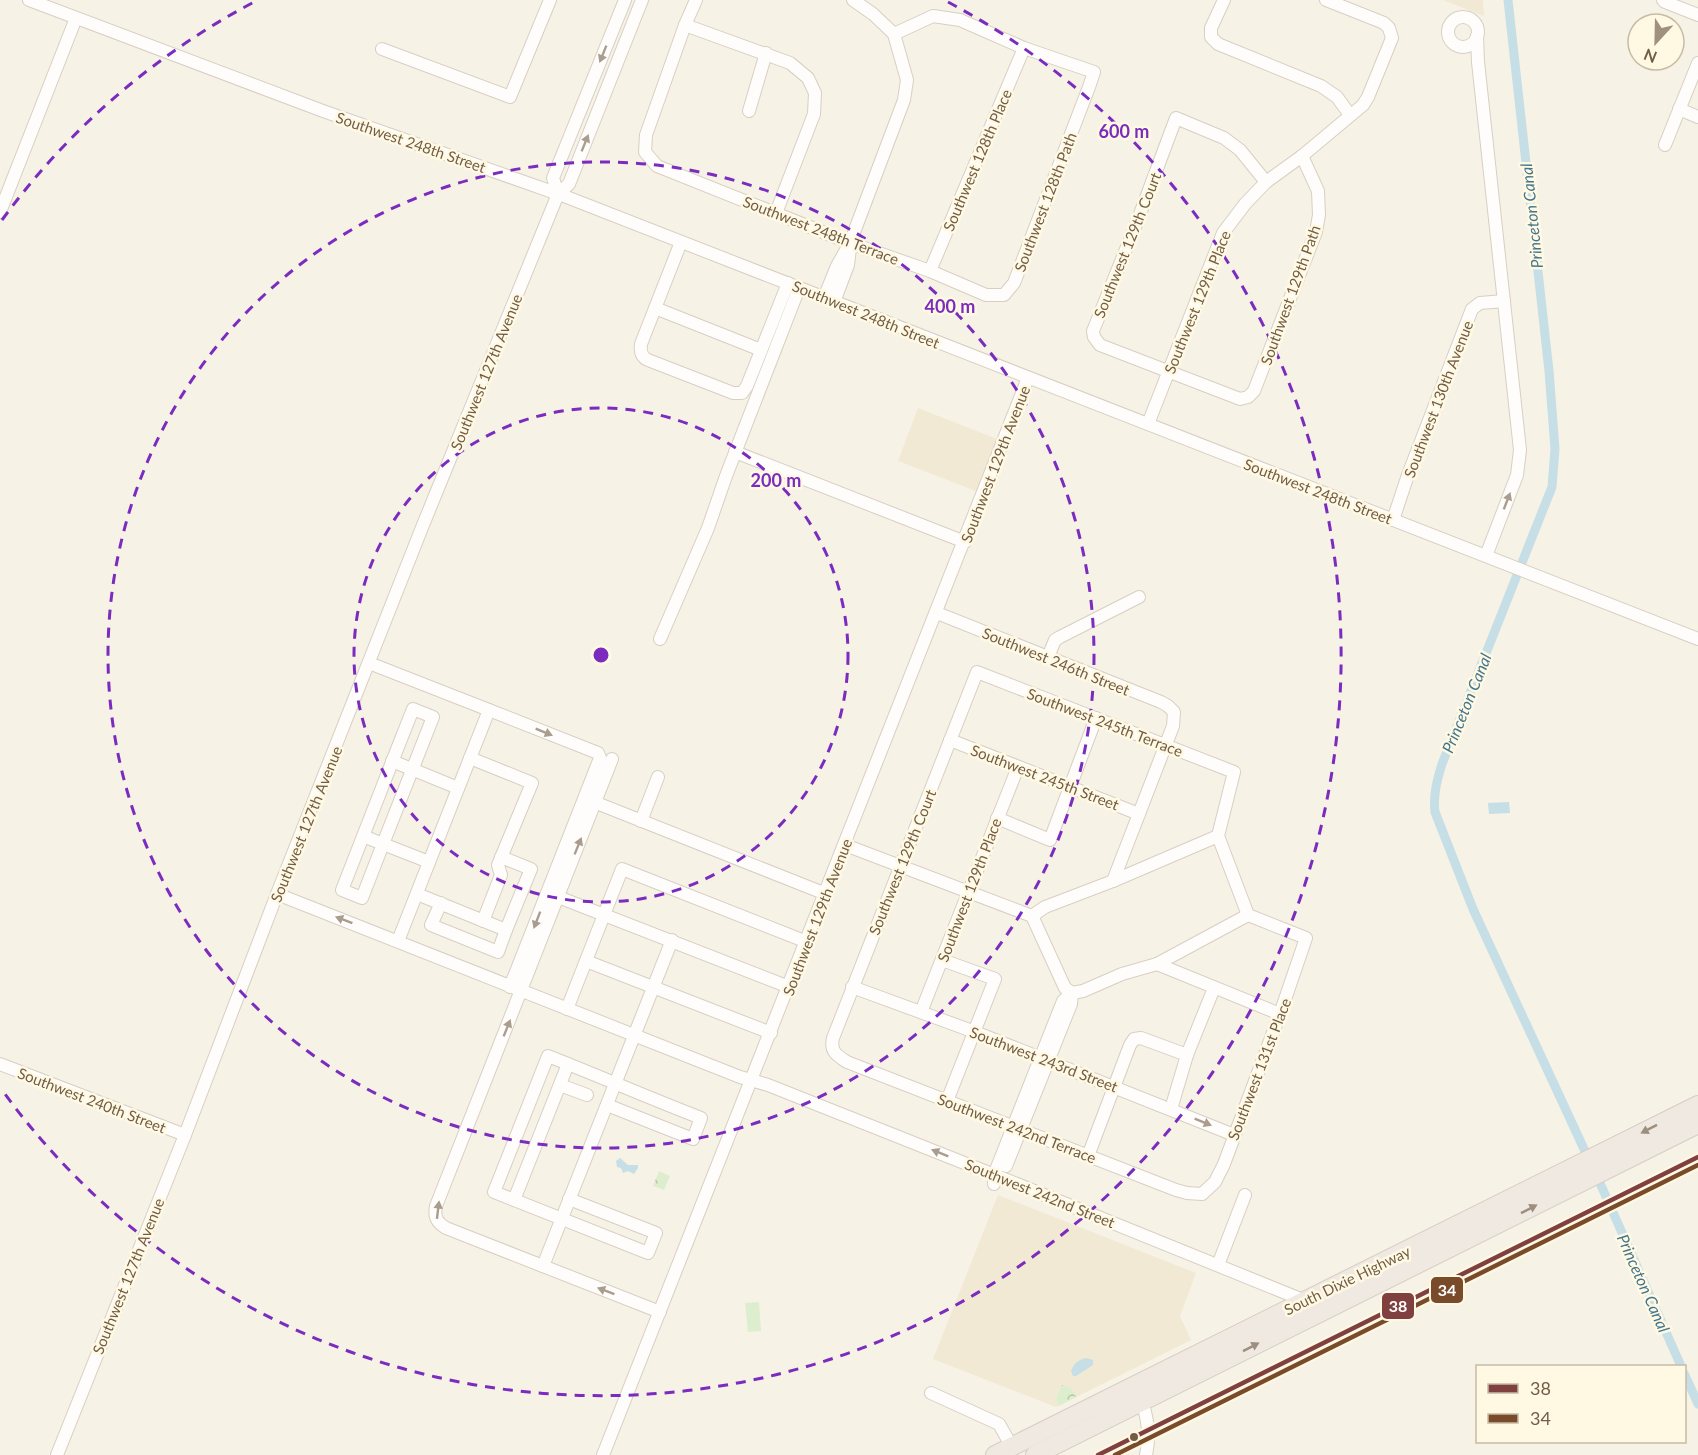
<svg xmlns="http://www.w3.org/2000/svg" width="1698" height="1455" font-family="Lato,sans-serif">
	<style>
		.residential { fill: #f2e9d4 }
		.park { fill: url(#park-crowns) }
		.garden { fill: #ddeecf }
		.water { fill: #c6dee6 }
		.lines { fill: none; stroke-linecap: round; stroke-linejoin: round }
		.canal { stroke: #c6dee6; stroke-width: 9 }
		.minor-casing { stroke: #d7cfc3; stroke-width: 14 }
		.highway-casing { stroke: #d5cdc3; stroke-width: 20 }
		.minor { stroke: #fefdfb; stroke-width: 12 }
		.highway { stroke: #f0e9e2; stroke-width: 18 }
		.bus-1-casing { stroke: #fff9e4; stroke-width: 9 }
		.bus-2-casing { stroke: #fff9e4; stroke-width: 9 }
		.bus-1 { stroke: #804040; stroke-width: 4.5 }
		.bus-2 { stroke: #7a4b2a; stroke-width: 4.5 }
		.oneway { fill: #aa9d8e }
		.oneway2 { fill: #9e8e7d }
		.ring { fill: none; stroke: #7b2cbf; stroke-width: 3; stroke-dasharray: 10 8 }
		.bus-dot { fill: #725d46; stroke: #fff9e4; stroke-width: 2 }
		.labels { text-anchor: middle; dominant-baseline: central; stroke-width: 5; stroke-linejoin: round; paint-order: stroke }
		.street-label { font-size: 15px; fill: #725d46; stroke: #fff9e4 }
		.water-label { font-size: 16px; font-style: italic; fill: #42758e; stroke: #fff9e4 }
		.centre { fill: #7b2cbf; stroke: #fff9e4; stroke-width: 3 }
		.ring-label { font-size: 18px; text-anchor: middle; font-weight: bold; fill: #7b2cbf; stroke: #fff9e4; stroke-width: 5; stroke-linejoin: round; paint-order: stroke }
		.line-badge { stroke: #fff9e4; stroke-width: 2 }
		.badge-label { font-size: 16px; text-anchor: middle; font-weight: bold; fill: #fff }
	</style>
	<defs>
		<pattern id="park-crowns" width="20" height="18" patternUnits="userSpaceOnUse" patternTransform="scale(1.5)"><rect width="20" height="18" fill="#ddeecf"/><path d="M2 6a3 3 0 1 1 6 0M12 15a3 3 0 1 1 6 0" fill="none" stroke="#b8c4aa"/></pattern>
	</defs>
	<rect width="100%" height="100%" fill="#f6f2e5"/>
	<g class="residential">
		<path d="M1443,0H1483L1484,16Z"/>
		<path d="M918,408L1002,441L981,493L898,461Z"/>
		<path d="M998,1195L1196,1273L1180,1316L1191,1340L1056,1407L933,1359Z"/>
	</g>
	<g class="park">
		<path d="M659,1171L670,1176L664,1190L653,1186Z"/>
		<path d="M1062,1385L1071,1388L1076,1397L1059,1406L1056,1398Z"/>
	</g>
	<path class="garden" d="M759,1302L761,1331L748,1332L745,1303Z"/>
	<g class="water">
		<path d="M1509,802L1510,813L1489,814L1488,803Z"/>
		<path d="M620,1158L628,1165H638V1168L634,1174L628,1171L623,1173L621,1168L617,1167L616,1161Z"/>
		<path d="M1086,1358L1093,1360V1365L1076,1376H1073L1071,1371C1074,1363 1078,1360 1086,1358Z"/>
	</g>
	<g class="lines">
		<g class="canal">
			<path d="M1508,0L1549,371L1555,449L1552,487L1442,764C1437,780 1433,795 1435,812L1473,909L1590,1162"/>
			<path d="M1596,1174L1681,1366"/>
			<path d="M1684,1373L1698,1404"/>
		</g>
		<g class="minor-casing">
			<g id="minor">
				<path d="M29,0L323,111L564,196L1698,639"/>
				<path d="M696,0L685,25L646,135L645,152L657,166L850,243L930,271L986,295H1004L1014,283L1089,87L1094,72L1024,48L960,20L933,16L894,34"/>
				<path d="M1224,0L1211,28V37L1218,44L1321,86L1337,97L1350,115"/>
				<path d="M1663,0L1665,2L1698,15"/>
				<circle cx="1463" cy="32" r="15"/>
				<path d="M685,25L790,63L808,78L815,93L814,114L776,213"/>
				<path d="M1477,36L1478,62L1520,450L1517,475L1486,556"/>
				<path d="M382,49L510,97L550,0"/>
				<path d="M1679,109L1698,117"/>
				<path d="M749,111L766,53"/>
				<path d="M1665,145L1698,63"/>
				<path d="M1266,182L1240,150L1224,138L1176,118L1137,222L1093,331L1094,337L1100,345L1240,399L1248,397L1254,391L1316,232L1319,215L1318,191L1302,156"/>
				<path d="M558,194L553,178L625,0"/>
				<path d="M0,212L76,18"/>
				<path d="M681,242L641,344C640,351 641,357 648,360L733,393H742L747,386L788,283"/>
				<path d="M930,271L1024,48"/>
				<path d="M824,298L837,266L850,243L904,100L907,80L894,34L873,14L853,0"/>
				<path d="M834,302L848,265L850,248"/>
				<path d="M655,308L761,350"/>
				<path d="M1148,424L1223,233L1245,204L1266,182L1302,156L1363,105L1368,97L1392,38L1389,28L1384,23L1326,0"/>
				<path d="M735,452L965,542"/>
				<path d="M1393,520L1408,475L1472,309L1480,303L1504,301"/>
				<path d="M937,613L1161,702L1168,706L1174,712L1173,726L1113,881"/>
				<path d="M660,639L708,528L726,476L799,288"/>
				<path d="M1048,657L1055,640L1060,637L1139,597"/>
				<path d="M369,663L489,710L398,941"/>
				<path d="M489,710L598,753L600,758L510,987"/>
				<path d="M950,740L1139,814"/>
				<path d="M470,758L532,783L498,865L501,875L483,921"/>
				<path d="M612,759L436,1206C434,1216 436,1222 446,1228L660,1312"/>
				<path d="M392,761L458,788"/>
				<path d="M589,800L826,894"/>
				<path d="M997,818L1050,840L1096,718"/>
				<path d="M641,821L658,777"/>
				<path d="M363,836L383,844L433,717L413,709C389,769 366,829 342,890L362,898L383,844L429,862"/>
				<path d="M845,845L1032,916L1065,988L1072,993"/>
				<path d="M501,857L531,869L506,930"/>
				<path d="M277,894L740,1077L768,1085L1002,1178L1308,1302"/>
				<path d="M417,894L506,930L498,952L431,925L441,903"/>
				<path d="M553,895L789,987"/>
				<path d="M1032,916L1045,907L1113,881L1218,836L1234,772L977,672L833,1038C830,1051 836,1055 847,1062L1176,1190L1187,1193L1202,1194L1215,1182L1224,1164L1280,1014L1306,938L1248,915L1218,836"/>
				<path d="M942,960L995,979L947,1101"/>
				<path d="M586,961L771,1033"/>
				<path d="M1157,964L1280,1014"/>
				<path d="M852,987L975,1032L1234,1135"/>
				<path d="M567,1009L622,869L807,942"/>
				<path d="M921,1012L1018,767"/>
				<path d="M0,1064L185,1135"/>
				<path d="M560,1085L587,1095"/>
				<path d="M1171,1109L1187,1055L1214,988"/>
				<path d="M1088,1156L1130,1045L1134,1039L1141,1038L1187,1055"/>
				<path d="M1006,1166L1071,1004L1072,993"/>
				<path d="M994,1184V1175L1063,1001L1072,993L1083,991L1122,974L1157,964L1248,915"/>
				<path d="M569,1199L656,1233L648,1253L494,1192L548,1056C599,1076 649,1098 701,1118L693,1139L607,1105"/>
				<path d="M514,1200L568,1064"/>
				<path d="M1218,1265L1245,1195"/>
				<path d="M543,1266L672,940"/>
				<path d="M931,1393L999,1424L1012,1447"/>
				<path d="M1142,1402C1148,1419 1150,1437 1146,1455"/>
				<path d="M57,1455L185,1135L277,894L423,525L558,194L569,184L642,0"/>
				<path d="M603,1455L1028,378"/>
			</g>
		</g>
		<g class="highway-casing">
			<g id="highway">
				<path d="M995,1455L1698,1105"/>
				<path d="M1035,1455L1698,1124"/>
			</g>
		</g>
		<use href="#minor" class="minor"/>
		<use href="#highway" class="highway"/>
		<g class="bus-1-casing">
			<path id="bus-1" d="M1098,1455L1698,1157"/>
		</g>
		<g class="bus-2-casing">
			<path id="bus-2" d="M1115,1455L1698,1165"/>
		</g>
		<use href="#bus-1" class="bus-1"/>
		<use href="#bus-2" class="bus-2"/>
	</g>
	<defs><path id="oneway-solid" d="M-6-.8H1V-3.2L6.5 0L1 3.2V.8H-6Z" transform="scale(1.5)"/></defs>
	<g class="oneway">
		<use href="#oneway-solid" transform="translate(603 54) rotate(112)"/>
		<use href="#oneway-solid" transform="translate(585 143) rotate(-68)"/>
		<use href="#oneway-solid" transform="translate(1507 501) rotate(-69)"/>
		<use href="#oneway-solid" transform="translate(544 732) rotate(22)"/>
		<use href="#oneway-solid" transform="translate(578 846) rotate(-68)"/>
		<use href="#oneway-solid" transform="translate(344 920) rotate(-159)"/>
		<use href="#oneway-solid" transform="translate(537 920) rotate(111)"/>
		<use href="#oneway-solid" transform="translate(507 1028) rotate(-68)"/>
		<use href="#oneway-solid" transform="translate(1203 1122) rotate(22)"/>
		<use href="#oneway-solid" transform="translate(940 1153) rotate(-158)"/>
		<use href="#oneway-solid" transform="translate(438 1210) rotate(-83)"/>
		<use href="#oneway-solid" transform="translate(606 1291) rotate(-159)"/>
	</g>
	<g class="oneway2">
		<use href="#oneway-solid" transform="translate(1649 1129) rotate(153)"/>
		<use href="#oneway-solid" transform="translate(1529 1209) rotate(-27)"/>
		<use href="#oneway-solid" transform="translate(1251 1347) rotate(-27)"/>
	</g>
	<g class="ring">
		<circle cx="601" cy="655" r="247"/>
		<circle cx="601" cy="655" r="493"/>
		<path d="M2 220A740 740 0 0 1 254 2M948 2A740 740 0 1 1 2 1090"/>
	</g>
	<circle class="bus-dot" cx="1134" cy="1437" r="5"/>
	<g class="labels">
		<g class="street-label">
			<text transform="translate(411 142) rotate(19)">Southwest 248th Street</text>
			<text transform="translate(977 160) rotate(-67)">Southwest 128th Place</text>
			<text transform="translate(1045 202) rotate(-69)">Southwest 128th Path</text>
			<text transform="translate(821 230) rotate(21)">Southwest 248th Terrace</text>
			<text transform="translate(1127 245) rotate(-68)">Southwest 129th Court</text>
			<text transform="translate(1290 295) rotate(-70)">Southwest 129th Path</text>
			<text transform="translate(1197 302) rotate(-68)">Southwest 129th Place</text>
			<text transform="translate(866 314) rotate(22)">Southwest 248th Street</text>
			<text transform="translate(486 372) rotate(-68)">Southwest 127th Avenue</text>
			<text transform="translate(1438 399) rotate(-69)">Southwest 130th Avenue</text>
			<text transform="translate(995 464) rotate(-69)">Southwest 129th Avenue</text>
			<text transform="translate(1318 491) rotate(21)">Southwest 248th Street</text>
			<text transform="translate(1056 661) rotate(22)">Southwest 246th Street</text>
			<text transform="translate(1105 722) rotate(21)">Southwest 245th Terrace</text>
			<text transform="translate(1045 777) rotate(21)">Southwest 245th Street</text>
			<text transform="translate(306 824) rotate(-68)">Southwest 127th Avenue</text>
			<text transform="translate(902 862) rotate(-68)">Southwest 129th Court</text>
			<text transform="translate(969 890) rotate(-69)">Southwest 129th Place</text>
			<text transform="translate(817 917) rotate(-69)">Southwest 129th Avenue</text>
			<text transform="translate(1044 1059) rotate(21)">Southwest 243rd Street</text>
			<text transform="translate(1259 1069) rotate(-69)">Southwest 131st Place</text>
			<text transform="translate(92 1100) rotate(21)">Southwest 240th Street</text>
			<text transform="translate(1017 1128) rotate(21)">Southwest 242nd Terrace</text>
			<text transform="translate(1040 1193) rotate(22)">Southwest 242nd Street</text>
			<text transform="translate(128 1276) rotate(-68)">Southwest 127th Avenue</text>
			<text transform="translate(1347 1280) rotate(-26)">South Dixie Highway</text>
		</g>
		<g class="water-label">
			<text transform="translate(1531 216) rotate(-96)">Princeton Canal</text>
			<text transform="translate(1466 703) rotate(-68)">Princeton Canal</text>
			<text transform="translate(1644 1283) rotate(66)">Princeton Canal</text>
		</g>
	</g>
	<circle cx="601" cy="655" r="9" class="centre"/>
	<g class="ring-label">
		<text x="1124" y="138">600 m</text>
		<text x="950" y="313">400 m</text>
		<text x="776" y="487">200 m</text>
	</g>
	<g class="line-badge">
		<rect x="1430" y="1276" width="34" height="28" rx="6" fill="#7a4b2a"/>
		<rect x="1381" y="1292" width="34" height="28" rx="6" fill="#804040"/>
	</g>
	<g class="badge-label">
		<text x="1447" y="1296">34</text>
		<text x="1398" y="1312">38</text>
	</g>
	<rect x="1476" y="1365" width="210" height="78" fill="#fff9e4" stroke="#c7bba5" stroke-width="1.5"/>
	<rect x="1488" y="1384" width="30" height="9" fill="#804040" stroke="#c7bba5" stroke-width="1.5"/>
	<text x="1530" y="1395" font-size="18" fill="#725d46">38</text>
	<rect x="1488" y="1414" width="30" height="9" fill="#7a4b2a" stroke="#c7bba5" stroke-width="1.5"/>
	<text x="1530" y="1425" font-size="18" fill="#725d46">34</text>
	<g transform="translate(1656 42) rotate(202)"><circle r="28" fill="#fff9e4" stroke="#c7bba5" stroke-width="1.5"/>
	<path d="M0-4.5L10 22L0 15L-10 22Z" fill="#a0917e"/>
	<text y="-9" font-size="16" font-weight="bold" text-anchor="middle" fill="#725d46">N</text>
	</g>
</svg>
